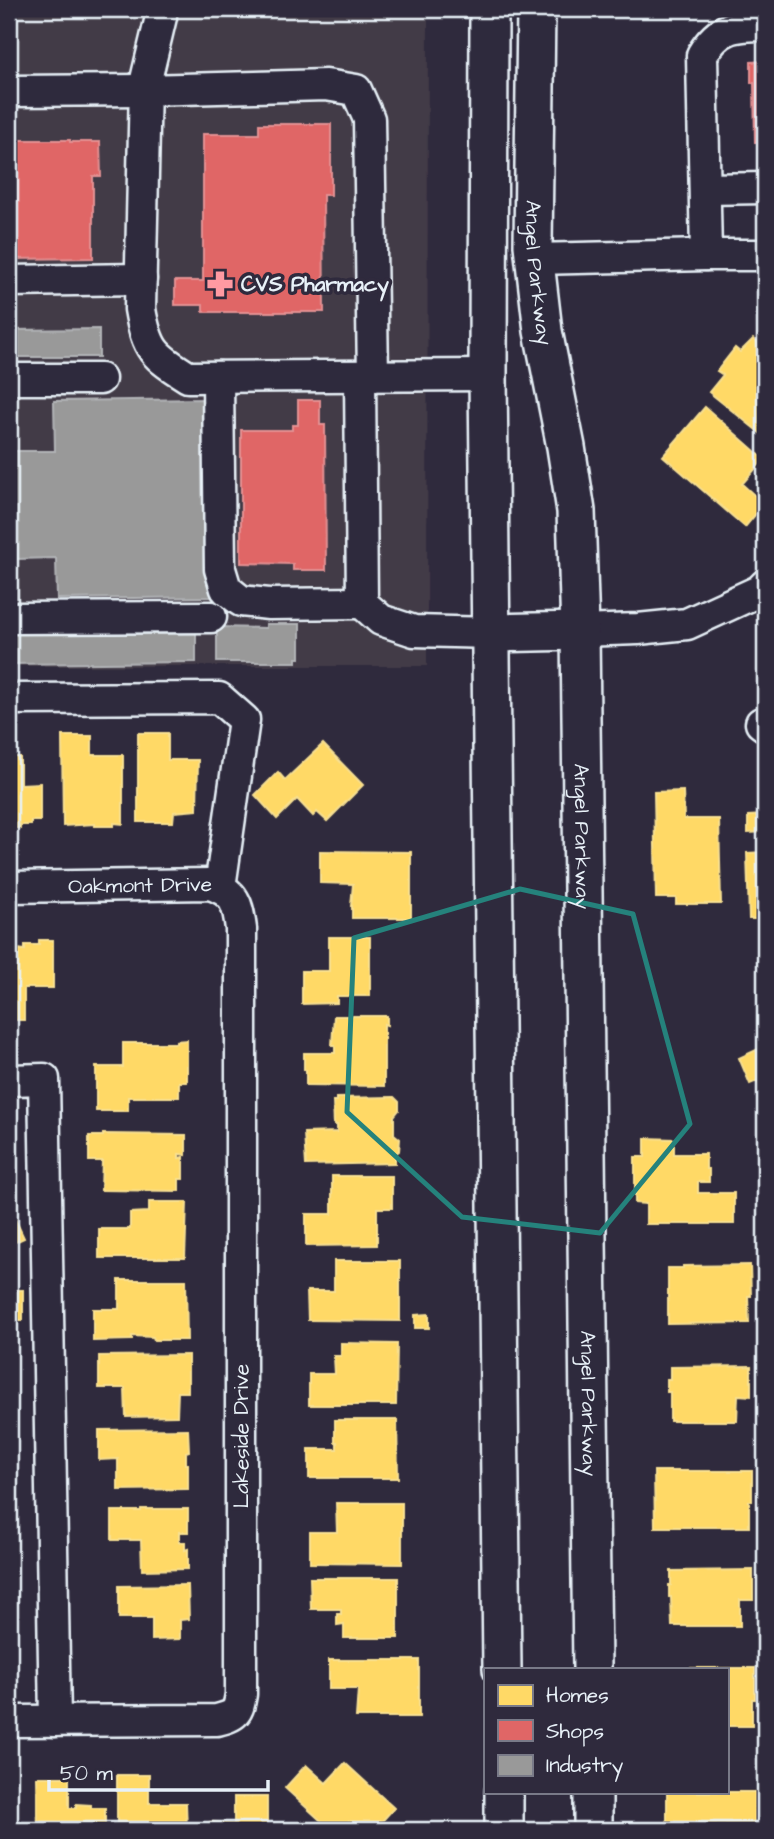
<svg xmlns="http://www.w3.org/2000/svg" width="774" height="1839" font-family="'Architects Daughter',sans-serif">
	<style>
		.built { fill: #433b47 }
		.homes { fill: #ffd966; stroke: #f8e092; stroke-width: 2 }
		.shops { fill: #e06666; stroke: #e29092; stroke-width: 2 }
		.industry { fill: #999; stroke: #b1b3b6; stroke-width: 2 }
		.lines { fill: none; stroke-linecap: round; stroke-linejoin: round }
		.minor-casing { stroke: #e8f1f8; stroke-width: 35 }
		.major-casing { stroke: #e8f1f8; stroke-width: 42 }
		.minor { stroke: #2f2a3d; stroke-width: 30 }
		.major { stroke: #2f2a3d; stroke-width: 37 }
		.marked { fill: none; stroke: #25827c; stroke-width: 5; stroke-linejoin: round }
		.labels { text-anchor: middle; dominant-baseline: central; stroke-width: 7; stroke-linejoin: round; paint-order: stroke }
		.street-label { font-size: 21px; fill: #e8f1f8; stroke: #2f2a3d }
		.poi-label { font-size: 21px; font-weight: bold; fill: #e8f1f8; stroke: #2f2a3d; text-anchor: start }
	</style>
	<rect width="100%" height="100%" fill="#2f2a3d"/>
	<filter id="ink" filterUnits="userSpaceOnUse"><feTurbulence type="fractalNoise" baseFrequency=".0143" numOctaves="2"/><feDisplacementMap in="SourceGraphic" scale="14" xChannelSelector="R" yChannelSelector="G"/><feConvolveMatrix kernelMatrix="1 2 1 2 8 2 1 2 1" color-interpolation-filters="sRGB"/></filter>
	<g filter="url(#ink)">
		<path class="built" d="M9,9H428L427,666H9Z"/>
		<g class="homes">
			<path d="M753,339L765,348V437L709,392L723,375L717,371L735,348L740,352Z"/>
			<path d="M705,407L764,459L742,484L764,504L745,527L663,456Z"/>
			<path d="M138,733H168V760H198L197,810L174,812L173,822H138Z"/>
			<path d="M62,736H92V755H123V824L114,823V826H95V824L63,826Z"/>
			<path d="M323,744L363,785L327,821L317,812L313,816L297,799L277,819L255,795L278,772L285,780Z"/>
			<path d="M9,757H20V784L40,783V821H31V825H20V828H9Z"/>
			<path d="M683,791L684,819H719L721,904H676V898H656L654,792Z"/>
			<path d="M765,815V832L748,833V816Z"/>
			<path d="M320,851L411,852V918H352V906H351L353,884L320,883Z"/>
			<path d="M765,852V919H749L747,853Z"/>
			<path d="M329,937H370V996H337V1003L302,1004V971H329Z"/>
			<path d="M39,940H53V988H24V1020H9V941H17V949L25,950V945H39Z"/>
			<path d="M334,1016H387V1025L384,1024V1086L306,1085V1070H304V1053H335V1045H332Z"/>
			<path d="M187,1040V1082H179V1097H128V1111H96V1067H123V1043H176V1041Z"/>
			<path d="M765,1046V1114L759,1100L765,1098L757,1081L750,1084L739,1058Z"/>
			<path d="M394,1097L399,1102V1110L394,1116V1134L400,1139L399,1151L395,1154V1163L306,1165L304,1133L337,1132V1125H334L333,1101H336V1098Z"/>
			<path d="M103,1134L186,1135V1155L179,1154V1158L183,1157V1179H179V1191L101,1190L102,1161H89V1136H103Z"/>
			<path d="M645,1138L674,1139V1154H706V1169H709V1182H698V1193H734V1224H646V1204L635,1203V1157H645Z"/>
			<path d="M332,1176H392V1208H377V1245L306,1246V1214H332Z"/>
			<path d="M149,1202H187L185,1258H99V1229H130V1213L149,1212Z"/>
			<path d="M11,1210L24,1238L9,1245V1211Z"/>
			<path d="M334,1261H400V1321L308,1320L307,1291H334Z"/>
			<path d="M750,1265L751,1296H748L749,1323L668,1324V1268H683V1266Z"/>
			<path d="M119,1280H186L187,1340H154L153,1337L132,1336V1340L93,1341V1309H119Z"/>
			<rect x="9" y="1290" width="14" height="30"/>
			<path d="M429,1314V1328H415V1315Z"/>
			<path d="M341,1343L397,1344L396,1405H309V1374H335L334,1356H341Z"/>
			<path d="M188,1355V1392H178L177,1416L126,1417L125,1388H99V1356Z"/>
			<path d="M751,1366V1396L738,1395L737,1421H670V1392H667V1379H670V1367Z"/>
			<path d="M335,1420H397L398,1478H309V1449H337V1442H335Z"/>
			<path d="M188,1429L189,1451L186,1452V1464H188V1489L118,1490V1459L99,1460V1430Z"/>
			<path d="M654,1471H752V1501H749V1527H655Z"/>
			<path d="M336,1503H402V1564L310,1563V1532H337Z"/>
			<path d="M141,1509H188V1532H179V1542H185V1550L188,1549V1569L142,1570L141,1540H112V1511H141Z"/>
			<path d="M753,1570V1600H740V1626H672L671,1597H669V1585H671V1571Z"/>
			<path d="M310,1578H398V1638H344V1624L337,1625V1614H341V1609H311Z"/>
			<path d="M188,1585L189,1619L180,1620V1639L152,1640V1618H119V1586Z"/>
			<path d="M329,1660H419V1717H356L358,1689H329Z"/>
			<path d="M672,1668H755V1699H752V1726H727V1669H672Z"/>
			<path d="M345,1763L394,1808L374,1830H331L285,1788L306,1765L326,1783Z"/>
			<path d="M117,1775H149V1803H186L187,1830H117Z"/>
			<path d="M37,1777H69V1808H76V1804L91,1805V1808H105V1830H38Z"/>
			<path d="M667,1792H755V1823L667,1824Z"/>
			<path d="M234,1797H267V1830H198V1824L210,1825V1822L234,1824Z"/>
		</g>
		<g class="shops">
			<path d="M765,61V142H755L754,83H751V62Z"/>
			<path d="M259,124H331V195H323L324,312H203V305H175V281H203V134H259Z"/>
			<path d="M9,140H70V142H100L101,176H93V258L9,259Z"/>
			<path d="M298,400H320V425H325L326,570H293V564L241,563V430H292V425H298Z"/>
		</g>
		<g class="industry">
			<path d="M99,329V357H9V330Z"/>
			<path d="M9,398H14L15,451H55L54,401L209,399L211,597L57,599L56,558L16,559V598H9Z"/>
			<path d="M266,624H300V658H296V662H217V627L266,628Z"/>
			<path d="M196,629V662L9,664V631Z"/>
		</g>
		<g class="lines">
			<g class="minor-casing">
				<g id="minor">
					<path d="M160,9L161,17L145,84L140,309C147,350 154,356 188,377L488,375"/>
					<path d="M9,91L145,90L326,85L356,90L369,119L373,376"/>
					<path d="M705,189L765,188"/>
					<path d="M706,255H765"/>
					<path d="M534,259L706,255L702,55C719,26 735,25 765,25"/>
					<path d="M9,281L141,279"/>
					<path d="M360,376L362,603L381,620L414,631L492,633"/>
					<path d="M218,377L220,569L226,589L241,601L269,604L362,603"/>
					<path d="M9,379H100"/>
					<path d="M9,618L211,617"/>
					<path d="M580,631L638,629L687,624L759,591L765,585"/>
					<path d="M9,699L219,698L244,720L220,887"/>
					<path d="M761,723L765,726"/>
					<path id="s1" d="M9,887L210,884C235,892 238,904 241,929V1694C238,1713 236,1715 217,1720L9,1721"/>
					<path d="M9,1080L44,1079L55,1721"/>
				</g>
			</g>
			<g class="major-casing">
				<g id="major">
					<path d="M489,9L488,375L502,1669"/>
					<path id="s2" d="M536,9L533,245L543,331L566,447L576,511L580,631L592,1669"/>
					<path d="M492,633L580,631"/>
					<path d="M504,1792V1830"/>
					<path d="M593,1792V1830"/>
				</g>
			</g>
			<use href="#minor" class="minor"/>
			<use href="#major" class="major"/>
		</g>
	</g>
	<path class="marked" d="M520,889L633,914L690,1124L600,1233L462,1217L347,1112L354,938Z"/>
	<defs>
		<g id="pharmacy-bare" transform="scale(2.1)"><path d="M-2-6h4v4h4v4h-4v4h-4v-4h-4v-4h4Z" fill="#ff9aa2" stroke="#2f2a3d" stroke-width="2.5" paint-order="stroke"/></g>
	</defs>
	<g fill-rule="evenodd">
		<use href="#pharmacy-bare" x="220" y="284"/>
	</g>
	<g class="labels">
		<g class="street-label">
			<text stroke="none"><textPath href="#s2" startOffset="264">Angel Parkway</textPath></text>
			<text stroke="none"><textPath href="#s2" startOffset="831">Angel Parkway</textPath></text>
			<text stroke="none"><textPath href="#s1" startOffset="131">Oakmont Drive</textPath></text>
			<text stroke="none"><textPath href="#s2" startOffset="1398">Angel Parkway</textPath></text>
			<text transform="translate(241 1436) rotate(-90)">Lakeside Drive</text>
		</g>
		<g class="poi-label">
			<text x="241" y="284">CVS Pharmacy</text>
		</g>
	</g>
	<rect width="774" height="1839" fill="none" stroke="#2f2a3d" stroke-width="35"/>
	<rect x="18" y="18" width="739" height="1804" fill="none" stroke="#e8f1f8" stroke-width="2.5" filter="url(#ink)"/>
	<rect x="484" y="1668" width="245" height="126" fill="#2f2a3d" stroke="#797a88" stroke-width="2"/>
	<rect x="498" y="1685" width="35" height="21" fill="#ffd966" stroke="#797a88" stroke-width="2"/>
	<text x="546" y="1702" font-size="21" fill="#e8f1f8">Homes</text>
	<rect x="498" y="1720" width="35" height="21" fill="#e06666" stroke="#797a88" stroke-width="2"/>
	<text x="546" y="1738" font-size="21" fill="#e8f1f8">Shops</text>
	<rect x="498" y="1755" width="35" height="21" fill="#999999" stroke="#797a88" stroke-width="2"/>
	<text x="546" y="1772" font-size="21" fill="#e8f1f8">Industry</text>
	<path d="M49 1780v10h219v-10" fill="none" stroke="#e8f1f8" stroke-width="3.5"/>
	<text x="60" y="1780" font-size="21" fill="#e8f1f8" stroke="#2f2a3d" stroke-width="5" paint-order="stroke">50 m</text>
</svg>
